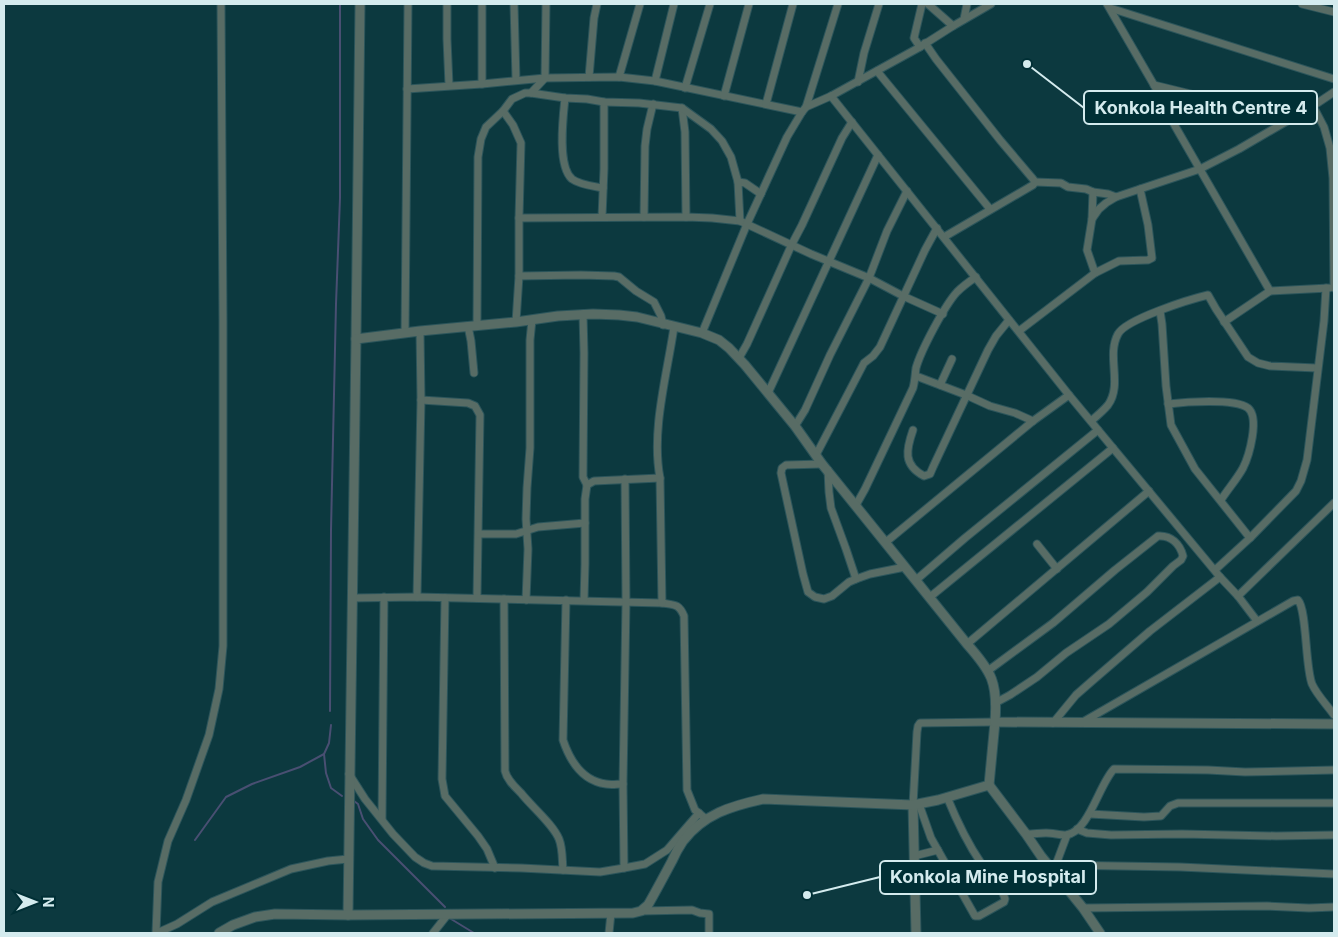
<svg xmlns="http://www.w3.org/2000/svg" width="1338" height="937" font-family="Inter,sans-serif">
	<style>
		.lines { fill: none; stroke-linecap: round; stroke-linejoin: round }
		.stream { stroke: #494f72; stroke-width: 2 }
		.minor-casing { stroke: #2c555b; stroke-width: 9 }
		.tertiary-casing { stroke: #2c555b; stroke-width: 11 }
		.minor { stroke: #586c65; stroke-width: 7 }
		.tertiary { stroke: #586c65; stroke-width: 9 }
		.leader { fill: none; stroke: #d4ebee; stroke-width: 2 }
		.callout-dot { fill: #d4ebee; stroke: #002f35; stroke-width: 2 }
		.callout { fill: #002f35; stroke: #d4ebee; stroke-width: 2 }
		.callout-label { font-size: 18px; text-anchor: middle; font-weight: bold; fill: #d4ebee }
	</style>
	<rect width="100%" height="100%" fill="#0c393f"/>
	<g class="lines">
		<g class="stream">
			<path d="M330,711L331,530L336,304L340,198V4"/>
			<path d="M324,754L326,773L331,788L342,796"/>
			<path d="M354,801L358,804L363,819L378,840L445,907"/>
			<path d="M195,840L226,797L252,784L300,767L324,754L329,743L331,725"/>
			<path d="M451,919L474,933"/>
		</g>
		<g class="minor-casing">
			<g id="minor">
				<path d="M447,4V39L449,85"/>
				<path d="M482,4V84"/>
				<path d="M514,4L516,80"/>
				<path d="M928,4L953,26"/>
				<path d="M1107,4L1154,85L1175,126L1270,291"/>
				<path d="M1302,4L1334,12"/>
				<path d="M1110,8L1334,79"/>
				<path d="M964,19L967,4"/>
				<path d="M925,43L936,59L1000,140L1033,179L1035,182L1033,185L944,237"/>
				<path d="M920,47L914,38L922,4"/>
				<path d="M877,71L990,209"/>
				<path d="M589,77L594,18L597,4"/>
				<path d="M619,77L640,4"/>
				<path d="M655,81L674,4"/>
				<path d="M858,82L864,53L879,4"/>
				<path d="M1154,85L1199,96L1231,108L1246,113L1286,121"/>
				<path d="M685,88L710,4"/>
				<path d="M407,89L482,84L545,78L619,77L655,81L802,112"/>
				<path d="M531,93L545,78L546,4"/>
				<path d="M724,96L749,4"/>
				<path d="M831,96L1069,395L1220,577L1238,596L1257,621"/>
				<path d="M565,98C563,117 557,166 572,179C580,185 593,186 603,188"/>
				<path d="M766,104L793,4"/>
				<path d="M1313,106L1324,127L1330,148L1333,178L1334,288"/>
				<path d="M806,107L838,4"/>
				<path d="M682,108L685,132L686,217"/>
				<path d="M503,111L513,125L521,143L519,218V276L516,322"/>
				<path d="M738,182L745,183L761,194"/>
				<path d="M1035,182L1061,183L1068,187L1086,189L1093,192L1108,194L1116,197"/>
				<path d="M602,217L604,169V102"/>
				<path d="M644,217L645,146L647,129L653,104"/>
				<path d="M519,218L686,217L712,218L740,221L811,254L869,278L903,296L943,314"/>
				<path d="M1092,219L1093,192"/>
				<path d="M1095,273L1087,250L1092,219L1099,209L1106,203L1116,197L1140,189"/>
				<path d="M519,276L581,275L614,276L619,277L636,291L654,302L661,316L663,325"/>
				<path d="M1160,311L1162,324L1166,386L1171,425L1195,469L1250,538"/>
				<path d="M583,314L584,353L583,477L587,485"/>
				<path d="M1224,322L1270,291L1329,288"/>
				<path d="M468,326L471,341L474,373"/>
				<path d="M477,326L478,157L481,139L486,127L503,111L512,99L525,93H531L565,98L587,99L604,102L639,103L682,108L711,129L722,141L731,157L738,182L740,221"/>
				<path d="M1019,331L1095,273L1119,261L1148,260L1152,258L1148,225L1140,189L1200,169L1239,149L1313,106L1334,92"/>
				<path d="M405,333C407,223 406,113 408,4"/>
				<path d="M702,333L747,224L787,137L802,112L806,107L831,96L920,47L953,26L991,4"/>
				<path d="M739,358L747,344L792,244L802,225L842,138L852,122"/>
				<path d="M916,376L966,395L990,406L1015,413L1033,421"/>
				<path d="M940,385L952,359"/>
				<path d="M768,393L878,155"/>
				<path d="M421,400L468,403L475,406L480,415L477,598"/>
				<path d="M1168,404C1184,402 1235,398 1248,408C1260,418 1249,456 1243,468C1237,479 1228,489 1221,500"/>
				<path d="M1091,421C1097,416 1103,411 1108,405C1123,384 1106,356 1118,334C1126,319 1191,299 1208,295L1216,309L1248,357L1258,363L1270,366L1317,368"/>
				<path d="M795,426L805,410L830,355L869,278L887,231L907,191"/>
				<path d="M913,430C906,450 903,465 924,476L930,474L933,467L988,350L996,336L1009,320"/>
				<path d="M816,455L864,363L873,356L880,347L925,250L937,228"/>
				<path d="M822,464L786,465L782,468L781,473L803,574L808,592L815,597L824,599L832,596L849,582L856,579L870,574L905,567"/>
				<path d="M828,470L829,492L831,508L846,549L856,579"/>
				<path d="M856,505L865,489L913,388C915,381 915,375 916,368C921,350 945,305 957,292C963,286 970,281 976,277"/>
				<path d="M479,534H516L538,527L585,523"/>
				<path d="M886,542L1033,421L1069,395"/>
				<path d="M1037,544L1057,569"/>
				<path d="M1215,570L1250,538L1296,491L1301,481L1307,460L1324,321L1326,288"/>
				<path d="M916,580L965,538L1098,430"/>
				<path d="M1238,596L1334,503"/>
				<path d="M417,597L421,400L420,331"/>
				<path d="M930,597L1113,448"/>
				<path d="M352,598L417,597L662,603C675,605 679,604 684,616L687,790L695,810L706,819"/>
				<path d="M445,598L442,779L445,796L478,836L487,849L495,868"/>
				<path d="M504,599L505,771C507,780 515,787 521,793C531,806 553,824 559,839C563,849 562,860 563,870"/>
				<path d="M526,600L528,549L526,519L527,488L530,448V340L532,320"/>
				<path d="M566,600L563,740C570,761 583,781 606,784C611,785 617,784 623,784"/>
				<path d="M584,600L585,564V499L587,485L594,481L660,478"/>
				<path d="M662,603L660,478C651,430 667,375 674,327"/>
				<path d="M967,644L1149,491"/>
				<path d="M989,670L1053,623L1115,570L1158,536C1171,535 1180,544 1183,556L1181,560L1173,566L1147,592L1109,624L1066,653L1037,677L1010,695L997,702"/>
				<path d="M1053,723L1076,695L1092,681L1150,631L1220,577"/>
				<path d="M1081,723L1293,601L1298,600C1307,610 1305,666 1312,684C1317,695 1327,705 1334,715"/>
				<path d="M349,774L365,799L393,834L415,857L424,863L432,866L521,868L600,872L624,868L645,864L667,850L699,813"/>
				<path d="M919,804L931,838L975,916H979L1004,902L1005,899C1001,884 989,876 981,863C968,844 956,819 947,797"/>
				<path d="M913,805L917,732L918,726L920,723L995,722"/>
				<path d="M1090,814L1144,817L1161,816L1170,806L1178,803H1334"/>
				<path d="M382,819L384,597"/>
				<path d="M1077,829L1087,833L1111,835L1182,834L1276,836L1334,835"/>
				<path d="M1026,834C1033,834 1040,833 1046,833C1052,833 1060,835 1066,835C1089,832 1099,784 1114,769L1208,770L1245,772L1334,770"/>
				<path d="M914,856L938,850"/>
				<path d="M1056,865L1180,867L1334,874"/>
				<path d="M1055,867L1067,835"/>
				<path d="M624,868L623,784L626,602L625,479"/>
				<path d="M1083,908L1267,906L1309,908L1334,907"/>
				<path d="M641,911L692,910L700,913L709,914V933"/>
				<path d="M156,933L158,882L168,841L186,800L209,735L219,689L223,646V321L221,4"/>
				<path d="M157,933L177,924L212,902L291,869L328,861L348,859"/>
				<path d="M433,933L448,914"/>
				<path d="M609,933L611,913"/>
			</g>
		</g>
		<g class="tertiary-casing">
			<g id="tertiary">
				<path d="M356,339L360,4"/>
				<path d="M989,785L995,722"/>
				<path d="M913,805L916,933"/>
				<path d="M348,915L356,339L420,331L516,322L558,316L593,314L619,315L637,317L702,333L719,340L729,348L745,365L795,426L822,464L967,644C992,672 998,683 995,722L1334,724"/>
				<path d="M219,933L233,925L255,917L275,914L348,915L633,913L641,911L648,905C656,891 664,876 672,861C675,854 679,847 683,841C704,814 731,806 763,799L913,805L938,800L989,785L1026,834L1041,856L1083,908L1100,933"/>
			</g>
		</g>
		<use href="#minor" class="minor"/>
		<use href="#tertiary" class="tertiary"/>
	</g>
	<path class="leader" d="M1027 64L1084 108M807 895L880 877"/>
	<g class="callout-dot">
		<circle cx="1027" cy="64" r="5"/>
		<circle cx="807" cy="895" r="5"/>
	</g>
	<g class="callout">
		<rect x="1084" y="91" width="233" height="33" rx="5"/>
		<rect x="880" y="861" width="216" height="33" rx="5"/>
	</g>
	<g class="callout-label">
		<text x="1201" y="114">Konkola Health Centre 4</text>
		<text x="988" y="883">Konkola Mine Hospital</text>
	</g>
	<rect width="1338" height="937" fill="none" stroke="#d4ebee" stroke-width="10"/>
	<g transform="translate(35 902) rotate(90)" stroke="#002f35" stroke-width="4" paint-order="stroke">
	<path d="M0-4L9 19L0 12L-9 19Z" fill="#d4ebee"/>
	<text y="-8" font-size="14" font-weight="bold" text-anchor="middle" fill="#d4ebee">N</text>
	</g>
</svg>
